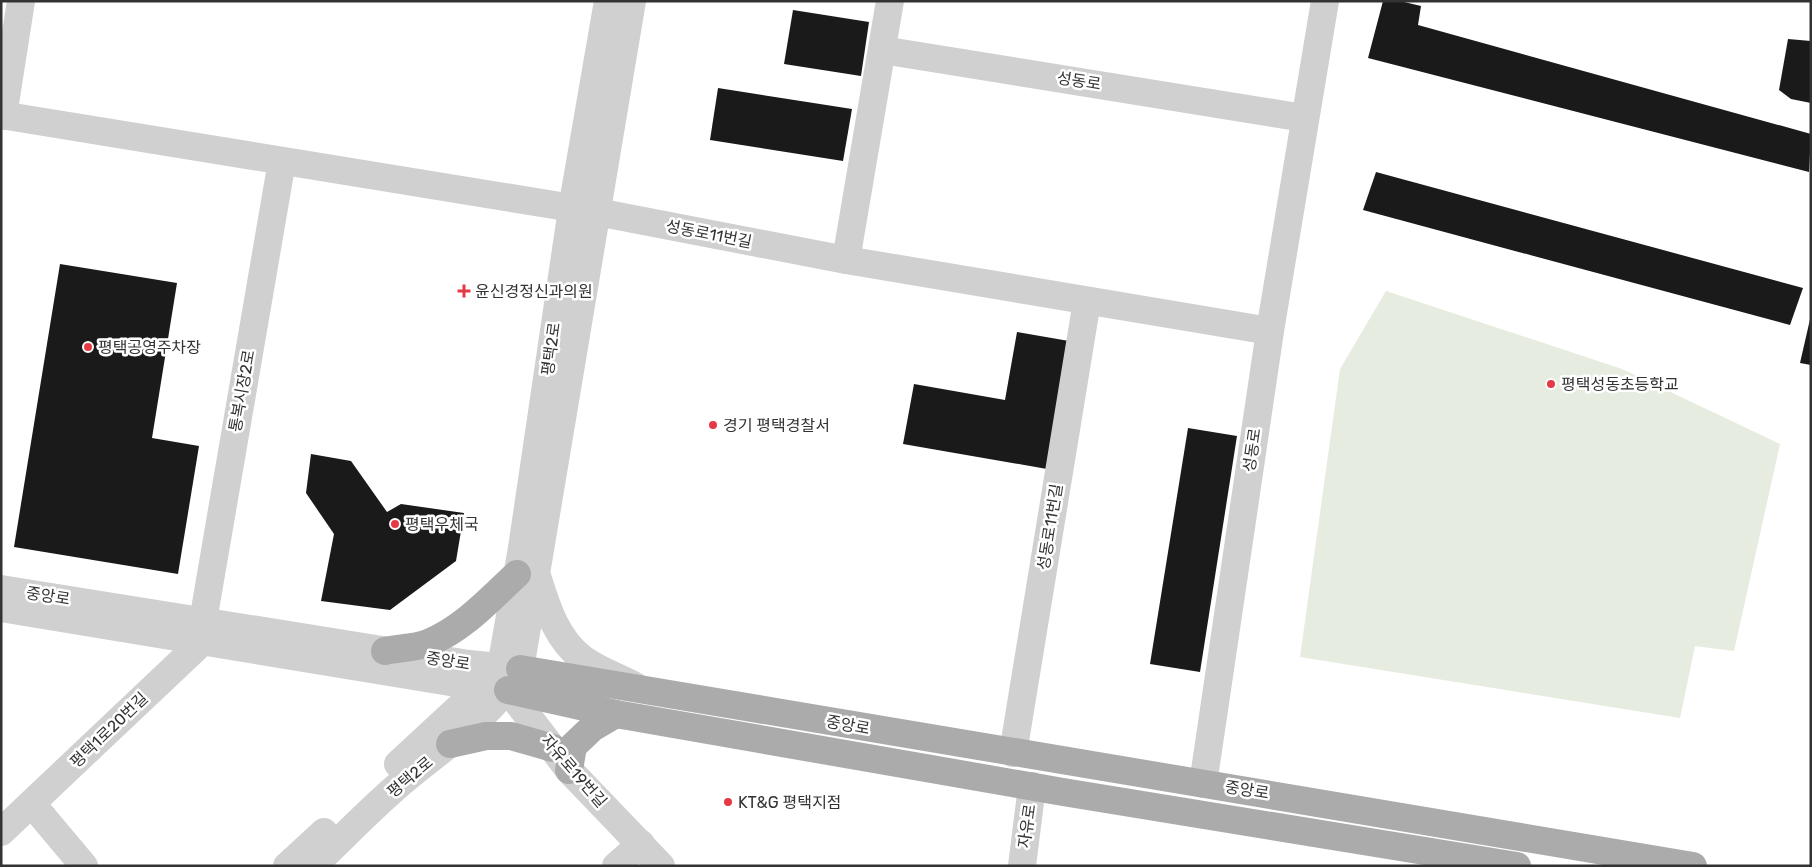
<svg xmlns="http://www.w3.org/2000/svg" width="1812" height="867" font-family="Rubik,'Noto Sans KR',sans-serif">
	<style>
		.green { fill: #e6ecdf }
		.building { fill: #1a1a1a }
		.lines { fill: none; stroke-linecap: round; stroke-linejoin: round }
		.minor { stroke: #d0d0d0; stroke-width: 28 }
		.major { stroke: #ababab; stroke-width: 28 }
		.poi-dot { fill: #e63946; stroke: #fff; stroke-width: 2 }
		.labels { text-anchor: middle; dominant-baseline: central; stroke-width: 5; stroke-linejoin: round; paint-order: stroke }
		.street-label { font-size: 16px; fill: #333; stroke: #fff }
		.poi-label { font-size: 16px; fill: #333; stroke: #fff; text-anchor: start }
	</style>
	<rect width="100%" height="100%" fill="#fff"/>
	<path class="green" d="M1386,291L1622,369L1780,444L1734,651L1695,646L1680,718L1300,657L1340,369Z"/>
	<g class="building">
		<path d="M1383,1H1400L1421,6L1418,25L1811,134L1809,172L1368,58Z"/>
		<path d="M793,10L869,22L861,76L784,64Z"/>
		<path d="M1788,39L1811,41V103L1791,99L1779,90Z"/>
		<path d="M718,88L852,109L843,161L710,140Z"/>
		<path d="M1376,172L1803,288L1790,325L1363,210Z"/>
		<path d="M60,264L177,283L152,438L199,446L178,574L14,547Z"/>
		<path d="M1811,315V365L1800,363Z"/>
		<path d="M1017,332L1069,341L1047,469L903,444L914,384L1005,400Z"/>
		<path d="M1188,428L1237,436L1200,672L1150,664Z"/>
		<path d="M311,454L351,461L387,512L401,504L464,513L456,561L390,610L321,601L334,534L306,493Z"/>
	</g>
	<g class="lines">
		<g class="minor">
			<path d="M608,1L572,209L522,548L501,667L508,690L569,770L661,866"/>
			<path d="M882,50L1304,118"/>
			<path d="M1,115L597,212L846,260L1270,331"/>
			<path d="M3,116L21,1"/>
			<path d="M846,260L890,1"/>
			<path d="M538,579C547,608 557,640 583,659C598,670 618,677 635,686"/>
			<path d="M1,589L469,664L518,669"/>
			<path d="M1,608L456,683L508,690"/>
			<path d="M1013,753L1087,301"/>
			<path d="M398,764L491,678"/>
			<path d="M1203,784L1270,331L1325,1"/>
			<path d="M32,804L84,866"/>
			<path d="M1,832L202,642L203,621L282,161"/>
			<path d="M287,866L324,832"/>
			<path d="M313,866C345,836 375,804 408,777C448,744 494,714 520,669L632,1"/>
			<path d="M616,866L641,844"/>
			<path d="M1022,866L1032,786"/>
		</g>
		<g class="major">
			<path d="M385,651C399,648 415,648 428,643C463,629 490,599 517,574"/>
			<path d="M520,669L1693,866"/>
			<path d="M508,690L616,714L1063,792L1517,866"/>
			<path d="M450,744L486,736H511L553,748"/>
			<path d="M569,770L573,746L592,728L616,714"/>
		</g>
	</g>
	<g class="poi-dot">
		<path d="M461.5 283.5h5v5h5v5h-5v5h-5v-5h-5v-5h5z"/>
		<circle cx="88" cy="347" r="5"/>
		<circle cx="1551" cy="384" r="5"/>
		<circle cx="713" cy="425" r="5"/>
		<circle cx="395" cy="524" r="5"/>
		<circle cx="728" cy="802" r="5"/>
	</g>
	<g class="labels">
		<g class="street-label">
			<text transform="translate(1079 81) rotate(9)">성동로</text>
			<text transform="translate(709 234) rotate(11)">성동로11번길</text>
			<text transform="translate(551 349) rotate(-82)">평택2로</text>
			<text transform="translate(242 391) rotate(-80)">통복시장2로</text>
			<text transform="translate(1252 450) rotate(-82)">성동로</text>
			<text transform="translate(1050 527) rotate(-81)">성동로11번길</text>
			<text transform="translate(48 596) rotate(9)">중앙로</text>
			<text transform="translate(448 661) rotate(9)">중앙로</text>
			<text transform="translate(848 725) rotate(10)">중앙로</text>
			<text transform="translate(109 730) rotate(-44)">평택1로20번길</text>
			<text transform="translate(574 771) rotate(49)">자유로19번길</text>
			<text transform="translate(410 777) rotate(-40)">평택2로</text>
			<text transform="translate(1247 790) rotate(9)">중앙로</text>
			<text transform="translate(1027 826) rotate(-82)">자유로</text>
		</g>
		<g class="poi-label">
			<text x="475" y="291">윤신경정신과의원</text>
			<text x="98" y="347">평택공영주차장</text>
			<text x="1561" y="384">평택성동초등학교</text>
			<text x="723" y="425">경기 평택경찰서</text>
			<text x="405" y="524">평택우체국</text>
			<text x="738" y="802">KT&amp;G 평택지점</text>
		</g>
	</g>
	<rect width="1812" height="867" fill="none" stroke="#333333" stroke-width="5"/>
</svg>
